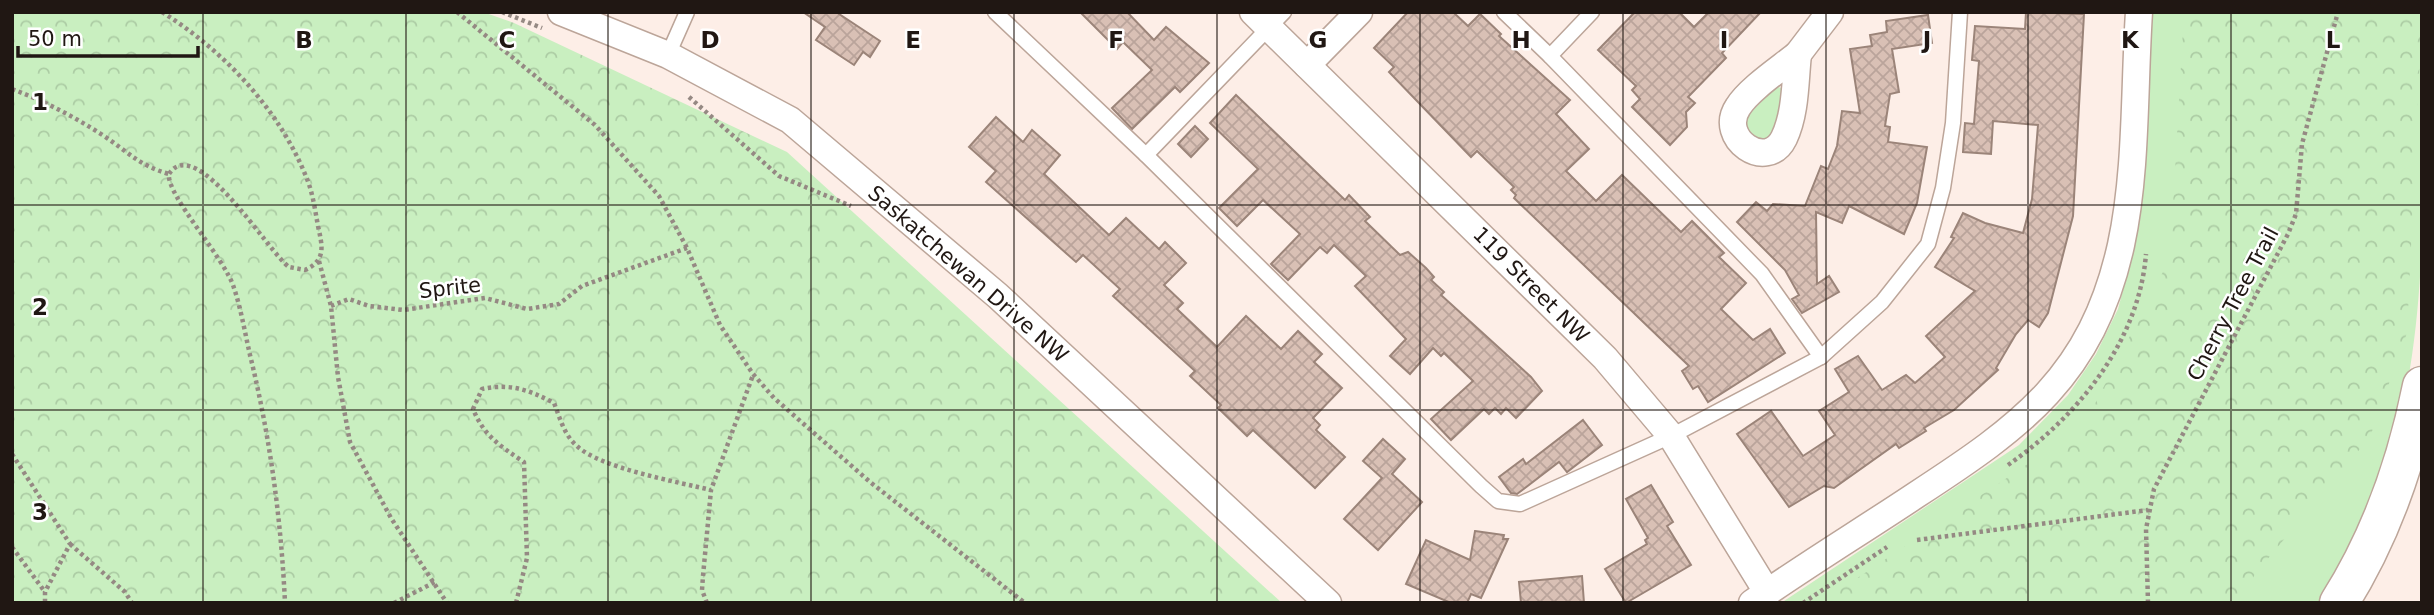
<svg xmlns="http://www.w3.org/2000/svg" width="2434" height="615" font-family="'DejaVu Sans',sans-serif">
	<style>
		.green { fill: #c9efc0 }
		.forest { fill: url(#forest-crowns) }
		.building { fill: url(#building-cross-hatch); stroke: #9b8479; stroke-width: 2 }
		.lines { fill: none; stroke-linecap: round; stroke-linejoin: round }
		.service-casing { stroke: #bca599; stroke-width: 17 }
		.minor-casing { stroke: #bca599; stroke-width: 29 }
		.secondary-casing { stroke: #bca599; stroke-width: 41 }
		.path { stroke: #958983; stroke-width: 4.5; stroke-dasharray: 3.5 3.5; stroke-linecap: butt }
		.service { stroke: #fff; stroke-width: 14 }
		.minor { stroke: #fff; stroke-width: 26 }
		.secondary { stroke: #fff; stroke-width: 38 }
		.grid { fill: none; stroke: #201713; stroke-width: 2; stroke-opacity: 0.55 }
		.labels { text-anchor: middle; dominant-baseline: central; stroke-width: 5; stroke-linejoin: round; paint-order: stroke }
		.street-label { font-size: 21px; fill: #201713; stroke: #fff }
		.grid-label { font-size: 23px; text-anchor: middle; font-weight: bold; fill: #201713; stroke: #fff; stroke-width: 5; stroke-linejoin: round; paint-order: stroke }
	</style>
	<defs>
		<pattern id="forest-crowns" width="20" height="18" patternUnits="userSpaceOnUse" patternTransform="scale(1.75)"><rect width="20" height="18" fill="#c9efc0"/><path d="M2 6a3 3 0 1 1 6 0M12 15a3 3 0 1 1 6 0" fill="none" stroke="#accca4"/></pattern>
		<pattern id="building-cross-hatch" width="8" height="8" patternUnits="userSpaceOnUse" patternTransform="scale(1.75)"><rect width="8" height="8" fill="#d9c0b5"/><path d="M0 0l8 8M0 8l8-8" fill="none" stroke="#baa49b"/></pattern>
	</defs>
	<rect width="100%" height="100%" fill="#fdeee7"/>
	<g class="green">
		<path d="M2151,12H2422C2422,168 2434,333 2382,482C2367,523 2345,563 2326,603H1781L2019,445L2068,395L2096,354L2118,309L2133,253L2141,186Z"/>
		<path d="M1776,86L1783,89L1780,132L1759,141L1745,126V119Z"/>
	</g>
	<g class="forest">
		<path d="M12,12H483L514,23L787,152L1282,603H12Z"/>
		<path d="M2184,12H2422L2407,333L2370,437L2255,574L2240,603H1820L2083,427L2170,258Z"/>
	</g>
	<g class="building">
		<path d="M803,12H836L880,41L870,57L863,52L854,65L816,40L825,27Z"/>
		<path d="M1080,12H1127L1154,40L1166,27L1209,63L1180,92L1175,87L1132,129L1112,108L1152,70L1123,42L1117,49Z"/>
		<path d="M1408,12H1453L1468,26L1480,14L1501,34L1499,36L1570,100L1556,114L1589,149L1566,171L1596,201L1622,175L1681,232L1692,221L1724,253L1719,257L1746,283L1721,309L1753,340L1770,329L1785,353L1708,402L1698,386L1693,389L1682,371L1689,366L1514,198L1516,195L1511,190L1514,187L1477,151L1471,157L1389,72L1394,67L1374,48Z"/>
		<path d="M1635,12H1679L1694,27L1709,12H1761L1722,53L1726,58L1688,97L1695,103L1686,112L1687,127L1670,145L1632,107L1640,99L1632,90L1636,86L1598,50Z"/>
		<path d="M2026,12L2084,14L2073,216L2048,313L2039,327L2028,320L2016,334L1996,368L1998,370L1954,410L1924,428L1926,431L1899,448L1896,444L1834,488L1824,486L1789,507L1737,434L1771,411L1803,456L1835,435L1819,411L1849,392L1835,369L1858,356L1882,390L1906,375L1915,383L1945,357L1926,336L1975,291L1935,267L1954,238L1951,237L1963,213L1985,223L2023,233L2032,199L2038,125L1993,121L1991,154L1963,152L1965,123L1974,124L1979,61L1972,60L1975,26L2025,29Z"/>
		<path d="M1928,15L1932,43L1892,49L1899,92L1890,94L1885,126L1890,127L1888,142L1927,147L1917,203L1904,234L1849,206L1842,223L1816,212L1817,284L1829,276L1839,292L1802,313L1792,299L1799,295L1785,270L1737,222L1756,202L1767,211L1773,204L1805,206L1821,166L1828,169L1837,146L1842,111L1860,113L1850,49L1872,46L1870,35L1887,32L1886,21Z"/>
		<path d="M1236,95L1345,200L1349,195L1370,217L1365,221L1400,255L1408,252L1426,268L1434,277L1431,280L1444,292L1441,295L1531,377L1542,391L1516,418L1506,408L1501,414L1495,408L1489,414L1484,409L1451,440L1431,419L1473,381L1444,353L1441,356L1433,348L1410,374L1390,356L1406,339L1355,286L1366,276L1334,245L1327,253L1320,247L1288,280L1271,264L1300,234L1263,200L1237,226L1219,208L1258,169L1210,123Z"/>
		<path d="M996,117L1023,142L1032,130L1060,155L1044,174L1109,235L1126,218L1159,249L1165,242L1186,263L1164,285L1183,303L1177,309L1217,347L1246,316L1281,349L1298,331L1322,354L1314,362L1342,388L1313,418L1320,425L1316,430L1345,457L1315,488L1253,430L1247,436L1218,408L1221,405L1190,376L1195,371L1113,296L1120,289L1083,255L1076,262L986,182L996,171L969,147Z"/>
		<path d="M1195,126L1208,139L1191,157L1178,144Z"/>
		<path d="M1583,420L1602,445L1567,472L1559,462L1517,494L1511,493L1499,477L1523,459L1526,464Z"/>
		<path d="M1383,439L1405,459L1392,474L1422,502L1378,550L1344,519L1382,478L1363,461Z"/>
		<path d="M1651,485L1673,522L1667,526L1691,565L1626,603L1605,569L1647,544L1645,540L1648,538L1626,499Z"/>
		<path d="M1475,531L1504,535L1503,539H1508L1481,598L1471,594L1467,603H1451L1406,584L1426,540L1470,560Z"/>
		<path d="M1582,576L1584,603H1521L1519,582Z"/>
	</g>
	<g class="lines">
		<g class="service-casing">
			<g id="service">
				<path d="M995,12L1146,155L1481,486L1498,501L1520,504L1671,436L1821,357L1882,302L1928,244L1943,188L1953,123L1960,12"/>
				<path d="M1504,12L1550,56L1762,274L1821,357"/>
				<path d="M668,55L687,12"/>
				<path d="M1550,56L1592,12"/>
				<path d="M1146,155L1284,12"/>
			</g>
		</g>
		<g class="minor-casing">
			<g id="minor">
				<path d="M561,12L668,55L790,120L998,296L1328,603"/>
				<path d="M1253,12L1605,358L1671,436L1767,592"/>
				<path d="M1798,54C1795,81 1796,113 1784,138C1767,173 1717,138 1738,107C1749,89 1781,68 1798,54Z"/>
				<path d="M1798,54L1830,12"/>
				<path d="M1307,65L1359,12"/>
				<path d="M1752,603C1806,565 1862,531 1916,495C2022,426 2092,376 2121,245C2137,171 2134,88 2139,12"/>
			</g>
		</g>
		<g class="secondary-casing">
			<path id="secondary" d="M2339,603C2380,538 2407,461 2422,386"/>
		</g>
		<g class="path">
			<path d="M162,12C224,51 280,110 307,179C313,194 315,210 318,226C322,245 327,260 305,270L289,267C269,253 196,132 169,174C166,195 225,258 234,288C241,309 245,333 250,355C270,437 281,518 285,603"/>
			<path d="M457,12L595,125L659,196L687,248L720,325L753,374L774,398L870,482L1025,603"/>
			<path d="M502,12L542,28"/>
			<path d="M12,89C44,101 75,117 104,136C128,152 140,166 169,174"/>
			<path d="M689,97L779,176L851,206"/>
			<path d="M319,261L331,306L338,377L350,442L391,518L447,603"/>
			<path d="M331,306L349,299L369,306L403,310L485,298L527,309L559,304L582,286L687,248"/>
			<path d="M12,454L70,544L45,592V603"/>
			<path d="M2008,465C2077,417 2139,342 2146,254"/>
			<path d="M1917,540L2148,510"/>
			<path d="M70,544L125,592L132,603"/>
			<path d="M12,547L45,592"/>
			<path d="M394,603L435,582"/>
			<path d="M516,603L527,558L524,462C500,446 484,436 473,409L482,389C511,383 529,390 554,403C560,418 564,435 577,446C600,468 678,482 711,490"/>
			<path d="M707,603L702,590L703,576L711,490L753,375"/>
			<path d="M1803,603L1887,547"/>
			<path d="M2148,603L2146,529L2154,489L2288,234L2296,214L2302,144L2338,12"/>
		</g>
		<use href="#service" class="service"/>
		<use href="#minor" class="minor"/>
		<use href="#secondary" class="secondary"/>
	</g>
	<path class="grid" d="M203,12V603M406,12V603M608,12V603M811,12V603M1014,12V603M1217,12V603M1420,12V603M1623,12V603M1826,12V603M2028,12V603M2231,12V603M12,205H2422M12,410H2422"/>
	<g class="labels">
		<g class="street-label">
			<text transform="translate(968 274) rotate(41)">Saskatchewan Drive NW</text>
			<text transform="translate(1531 285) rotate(45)">119 Street NW</text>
			<text transform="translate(450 288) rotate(-6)">Sprite</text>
			<text transform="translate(2233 304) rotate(-62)">Cherry Tree Trail</text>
		</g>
	</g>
	<g class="grid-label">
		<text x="304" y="48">B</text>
		<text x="507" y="48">C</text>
		<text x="710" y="48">D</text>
		<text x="913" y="48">E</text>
		<text x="1116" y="48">F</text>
		<text x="1318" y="48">G</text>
		<text x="1521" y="48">H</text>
		<text x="1724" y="48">I</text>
		<text x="1927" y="48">J</text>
		<text x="2130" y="48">K</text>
		<text x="2333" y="48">L</text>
		<text x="40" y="110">1</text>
		<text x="40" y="315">2</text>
		<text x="40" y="520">3</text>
	</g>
	<rect width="2434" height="615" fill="none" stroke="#201713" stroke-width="28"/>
	<path d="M18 46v10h180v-10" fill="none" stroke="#201713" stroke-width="3.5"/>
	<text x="28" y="46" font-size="21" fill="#201713" stroke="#ffffff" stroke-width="5" paint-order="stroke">50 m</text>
</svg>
